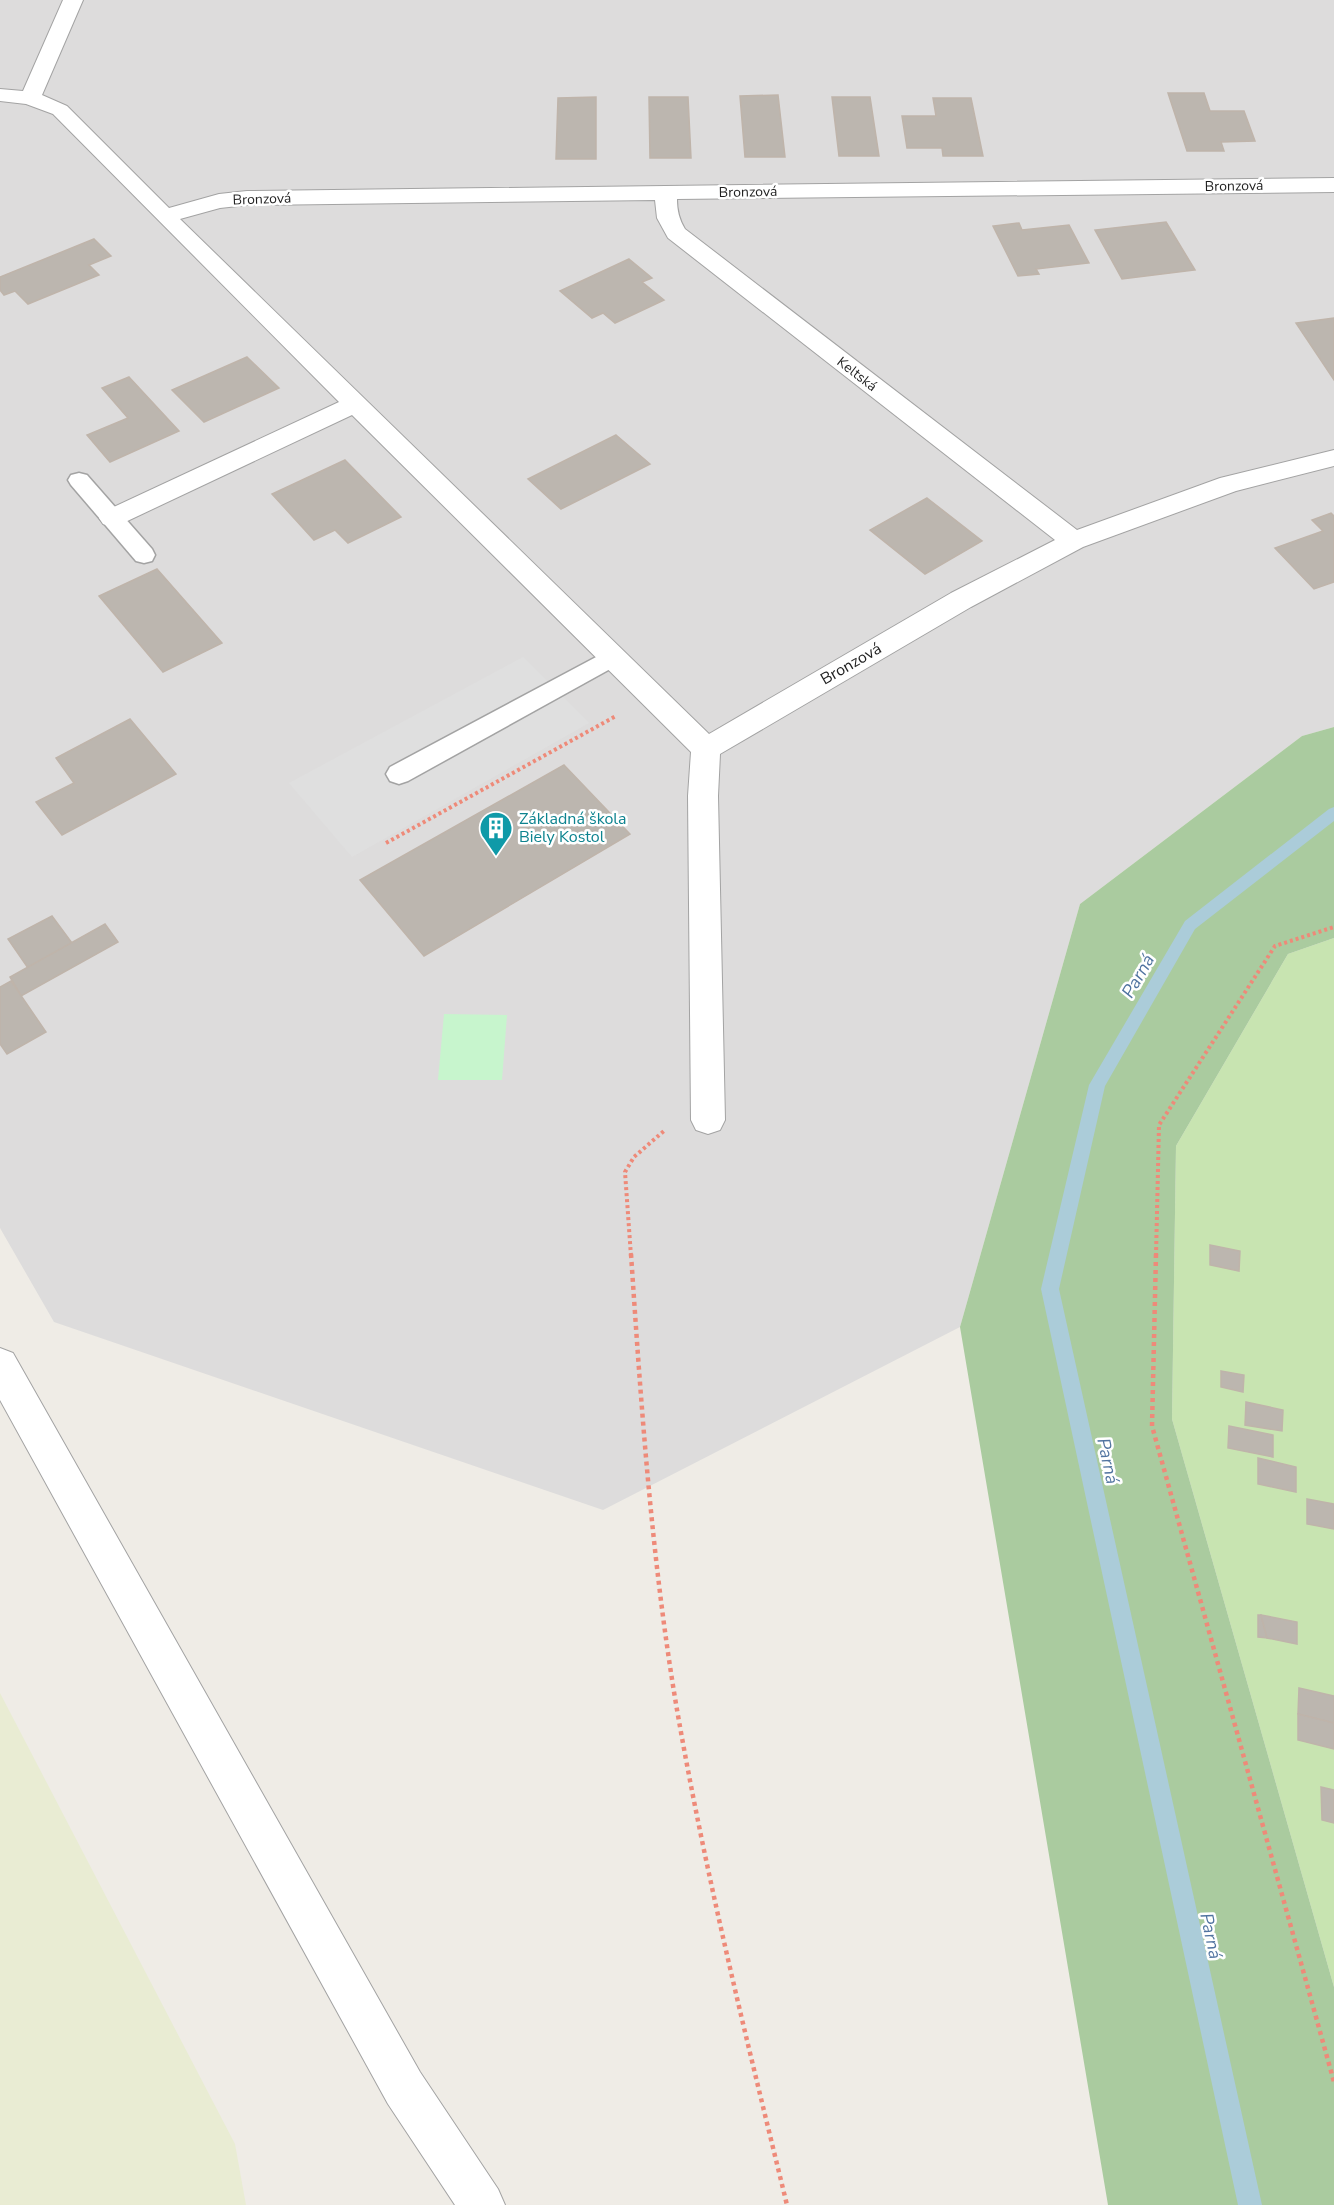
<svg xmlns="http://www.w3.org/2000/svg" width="1334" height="2205" font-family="'Nunito Sans',sans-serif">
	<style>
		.residential { fill: #dddcdc }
		.farmland { fill: #e9ecd3 }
		.grass { fill: #c8e4b1 }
		.forest { fill: #aacb9f }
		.park { fill: #c7f5cd }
		.parking { fill: #dfdfdf }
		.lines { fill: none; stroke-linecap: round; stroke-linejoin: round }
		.stream { fill: #abccd9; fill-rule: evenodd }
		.building { fill: #bcb6af; stroke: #bfb4aa; stroke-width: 1.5 }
		.service-casing { stroke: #a3a3a3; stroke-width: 3 }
		.minor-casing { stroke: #a3a3a3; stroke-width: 2 }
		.path-far1 { stroke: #ee8a79; stroke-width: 4; stroke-dasharray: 3 3; stroke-linecap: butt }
		.path { stroke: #ee8a79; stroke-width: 4.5; stroke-dasharray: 4 4; stroke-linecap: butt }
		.service { fill: #fff; fill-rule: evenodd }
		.minor { fill: #fff; fill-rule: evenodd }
		.labels { text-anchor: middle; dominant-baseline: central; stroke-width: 5; stroke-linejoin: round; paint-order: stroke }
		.far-street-label { font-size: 14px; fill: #1f1f1f; stroke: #fff }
		.street-label { font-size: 16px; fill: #1f1f1f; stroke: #fff }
		.culture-label { font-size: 16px; fill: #0d838f; stroke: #fff; text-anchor: start }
		.water-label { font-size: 18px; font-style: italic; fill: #5174a0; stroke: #fff }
	</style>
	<rect width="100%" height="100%" fill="#efece6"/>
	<path class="residential" d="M0,0H1334V727L1302,736L1080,904L960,1327L603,1510L54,1322L0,1228Z"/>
	<path class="farmland" d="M0,1693L235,2144L246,2205H0Z"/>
	<path class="grass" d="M1334,938V1987L1172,1419L1176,1146L1288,954Z"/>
	<path class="forest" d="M1334,727V938L1288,954L1176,1146L1172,1419L1334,1987V2205H1108L960,1327L1080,904L1302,736Z"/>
	<path class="park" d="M444,1014L507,1015L502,1080H438Z"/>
	<path class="parking" d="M523,657L589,723L352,857L289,783Z"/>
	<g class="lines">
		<path class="stream" d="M1334,807V821L1195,929L1105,1086L1059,1289L1262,2205H1238L1041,1289L1089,1085L1185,921L1329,809Z"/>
	</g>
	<g class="building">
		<path d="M1168,93H1204L1210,111H1244L1255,141L1221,142L1224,151H1187Z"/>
		<path d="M778,95L785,157H745L740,96Z"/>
		<path d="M596,97V159H556L558,98Z"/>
		<path d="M649,97H688L691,158H650Z"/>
		<path d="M832,97H870L879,156H839Z"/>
		<path d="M933,98H971L983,156H943L942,148H907L902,116H936Z"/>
		<path d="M1166,222L1195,270L1122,279L1095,230Z"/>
		<path d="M1019,223L1022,230L1069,225L1089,263L1036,269L1039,274L1018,276L993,226Z"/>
		<path d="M94,239L111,256L89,265L99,275L28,304L15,291L4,295L0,290V277Z"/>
		<path d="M629,259L652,278L642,282L664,300L615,323L603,313L592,318L560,291Z"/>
		<path d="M1334,318V380L1296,323Z"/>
		<path d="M247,357L279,388L204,422L172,390Z"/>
		<path d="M129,377L179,431L110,462L87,435L128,418L102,388Z"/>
		<path d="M616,435L650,464L561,509L528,479Z"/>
		<path d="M345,460L401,517L348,543L335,530L314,540L272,494Z"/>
		<path d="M927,498L982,541L925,574L870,530Z"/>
		<path d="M1331,513L1334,516V582L1314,589L1275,548L1323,531L1312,520Z"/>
		<path d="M157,569L222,643L163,672L99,596Z"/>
		<path d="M130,719L176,774L62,835L36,802L74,783L56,758Z"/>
		<path d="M564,765L630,834L424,956L360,880Z"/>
		<path d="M52,916L72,943L28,968L8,939Z"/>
		<path d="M105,924L118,942L21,996L10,977Z"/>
		<path d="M11,981L46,1032L7,1054L0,1044V987Z"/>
		<path d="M1210,1245L1240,1251L1239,1271L1210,1265Z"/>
		<path d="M1221,1371L1244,1375L1243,1392L1221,1387Z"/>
		<path d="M1246,1402L1283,1410L1282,1431L1245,1425Z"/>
		<path d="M1229,1426L1273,1435V1457L1228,1448Z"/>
		<path d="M1258,1458L1296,1467V1492L1258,1484Z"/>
		<path d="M1307,1499L1334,1504V1529L1307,1524Z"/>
		<path d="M1258,1615H1261L1267,1638L1258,1637Z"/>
		<path d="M1261,1615L1297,1622V1644L1267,1638Z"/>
		<path d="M1299,1688L1334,1696V1723L1298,1714Z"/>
		<path d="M1298,1714L1334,1723V1749L1298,1740Z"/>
		<path d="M1321,1787L1334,1790V1823L1322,1820Z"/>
	</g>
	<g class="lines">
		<g class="service-casing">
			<g id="service">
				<path d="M79,473L87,475L152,549L155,555L152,561L144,563L136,561L71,485L68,480L71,475Z"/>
				<path d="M613,648L621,651L625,657L621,663L408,781L399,784L390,781L386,774L390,767Z"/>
			</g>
		</g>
		<g class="minor-casing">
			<g id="minor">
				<path d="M63,0H83L42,95L67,106L169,208L219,194L247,191L1334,178V192L677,199C677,210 679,219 685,229L1077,530L1220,478L1334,450V466L1236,491L1083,547L971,607L720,754L718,796L725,1120L720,1130L708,1134L696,1130L691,1120L688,796L691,752L352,415L121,524L112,527L103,524L99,518L103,512L339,402L53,114L26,104L0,101V89L23,91ZM655,200L657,218L668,238L1055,540L951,593L709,734L180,219L220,208L247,205Z"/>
				<path d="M0,1348L13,1353L420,2072L498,2189L505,2205H455L388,2104L0,1400Z"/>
			</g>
		</g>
		<g class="path-far1">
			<path d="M386,843L616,716"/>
			<path d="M631,1256L625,1172L634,1157L665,1130"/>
			<path d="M1156,1256L1159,1125L1275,946L1334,927"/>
		</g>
		<g class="path">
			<path d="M631,1254C641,1403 651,1552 675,1698C704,1869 746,2037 787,2205"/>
			<path d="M1156,1254L1152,1426L1334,2082"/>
		</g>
		<use href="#service" class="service"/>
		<use href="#minor" class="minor"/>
	</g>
	<defs>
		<g id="building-pin" transform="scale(1.725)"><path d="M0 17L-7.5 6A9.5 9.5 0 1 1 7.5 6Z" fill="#0f9aa8" stroke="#fff"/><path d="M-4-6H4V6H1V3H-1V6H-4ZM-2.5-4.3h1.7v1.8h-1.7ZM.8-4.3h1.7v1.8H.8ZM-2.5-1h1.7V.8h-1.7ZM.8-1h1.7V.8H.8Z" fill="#fff"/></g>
	</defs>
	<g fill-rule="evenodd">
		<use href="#building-pin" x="496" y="828"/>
	</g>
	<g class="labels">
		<g class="far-street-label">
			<text transform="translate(1234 186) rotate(-1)">Bronzová</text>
			<text transform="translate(748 192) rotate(-1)">Bronzová</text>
			<text transform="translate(262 199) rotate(-2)">Bronzová</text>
			<text transform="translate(857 374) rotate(38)">Keltská</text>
		</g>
		<g class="street-label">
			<text transform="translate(851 664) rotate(-30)">Bronzová</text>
		</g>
		<g class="culture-label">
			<text x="519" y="819">Základná škola<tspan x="519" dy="18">Biely Kostol</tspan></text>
		</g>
		<g class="water-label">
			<text transform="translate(1138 976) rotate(-60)">Parná</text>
			<text transform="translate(1108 1461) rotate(78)">Parná</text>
			<text transform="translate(1211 1936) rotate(78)">Parná</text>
		</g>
	</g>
</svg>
